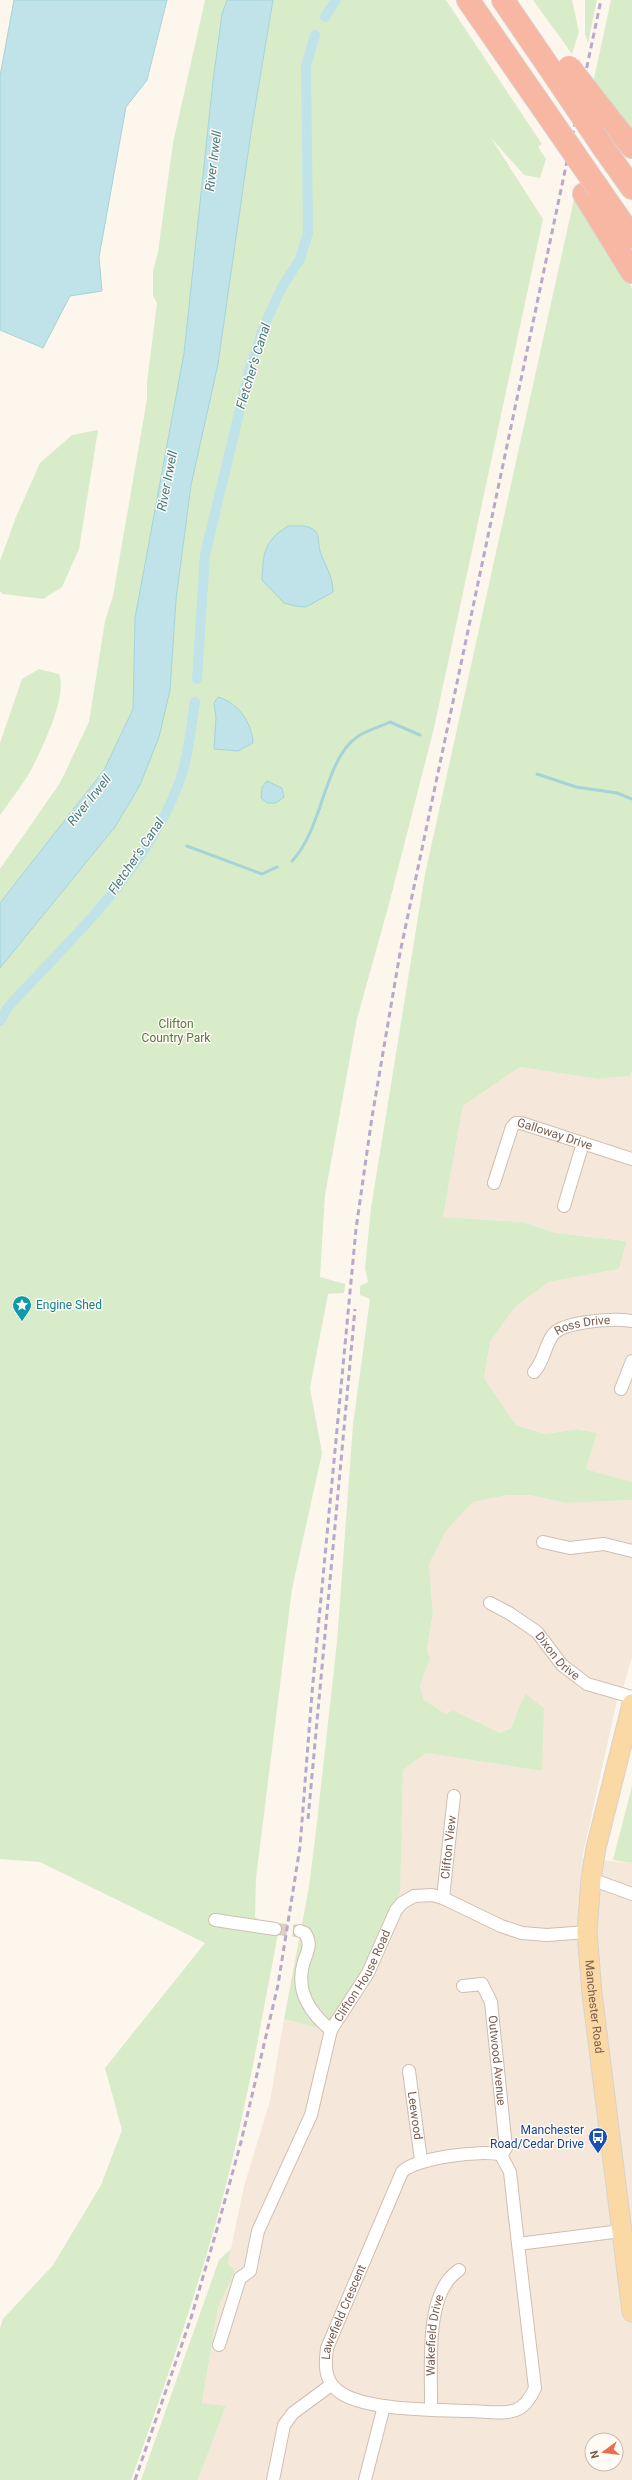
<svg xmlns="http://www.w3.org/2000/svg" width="632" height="2480" font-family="Roboto,sans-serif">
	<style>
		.residential { fill: #f5e8da; fill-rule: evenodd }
		.green { fill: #d8ecc9 }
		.water { fill: #bfe3e8; stroke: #a5d3da }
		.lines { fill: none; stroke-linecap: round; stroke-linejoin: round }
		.stream { stroke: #a5d3da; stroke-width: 3 }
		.canal { stroke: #bfe3e8; stroke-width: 10 }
		.street-tunnel { stroke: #dcd0c4; stroke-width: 12; stroke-dasharray: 12 6; stroke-linecap: butt }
		.street-casing { stroke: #d1beb0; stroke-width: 14 }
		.primary-casing { stroke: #dad1cd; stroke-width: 21 }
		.highway-casing { stroke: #dad1cd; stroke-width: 24 }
		.street { stroke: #fff; stroke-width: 12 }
		.primary { stroke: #fbd9a5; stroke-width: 19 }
		.highway { stroke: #f7b7a3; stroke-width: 22 }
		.rail { stroke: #b9a8c9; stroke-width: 3; stroke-dasharray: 6 4; stroke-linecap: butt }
		.highway-bridge-casing { stroke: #dad1cd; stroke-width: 24; stroke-linecap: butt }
		.highway-bridge { stroke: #f7b7a3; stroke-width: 22 }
		.labels { text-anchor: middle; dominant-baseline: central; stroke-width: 3; stroke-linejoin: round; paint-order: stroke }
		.park-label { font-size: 12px; fill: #537a41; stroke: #fffaf3 }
		.street-label { font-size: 12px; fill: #7a5c4d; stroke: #fffaf3 }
		.culture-label { font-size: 12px; fill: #0d838f; stroke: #fffaf3; text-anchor: start }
		.transit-label { font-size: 12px; fill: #164399; stroke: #fffaf3; text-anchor: end }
		.water-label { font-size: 13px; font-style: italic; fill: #437c86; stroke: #fffaf3 }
	</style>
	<rect width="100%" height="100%" fill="#fdf6ec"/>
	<g class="residential">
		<path d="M520,1067L598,1079L630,1076L632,1071V1482L586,1469L597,1433L578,1429L545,1434L516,1425L484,1378L490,1342L516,1306L549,1282L619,1269L627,1241L556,1233L523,1222L443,1217L463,1106Z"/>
		<path d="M509,1495H530L566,1503L632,1500V1657L622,1692L618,1696L582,1858L632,1863V2480H198L226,2406L202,2404L218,2308L235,2271L228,2263L244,2186L270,2101L284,2019L328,2031L390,1914L399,1892L403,1770L426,1753L542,1771L526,1695L511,1728L500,1733L453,1710L446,1714L424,1700L420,1686L430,1659L427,1649L433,1613L429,1564L446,1531L473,1502ZM592,2440H616V2464H592Z"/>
	</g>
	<g class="green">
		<path d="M205,0H227L222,14L213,81L184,353L135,618L133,709L104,770L0,903V869L60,783L89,722L105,621L113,596L147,399V382L157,303L153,296V271L158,252L173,143Z"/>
		<path d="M273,0H446L542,144L538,147L546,159L540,178L524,175L491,138L543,219L434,728L389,904L357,1019L325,1195L320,1277L345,1284L344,1293L328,1294L310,1388L322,1453L292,1589L256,1878L255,1917L260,1920L280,1923C260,2028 242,2134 212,2236C188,2318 160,2400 131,2480H0V2328L3,2319L53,2265L101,2185L122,2130L105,2068L205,1943L40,1862L0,1859V968L115,827L170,690L176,600L191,485L218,364L251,132Z"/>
		<path d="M533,0H572L579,32L572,54Z"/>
		<path d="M585,0H597L588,43L585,34Z"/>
		<path d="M611,0H632V130L593,83Z"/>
		<path d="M574,199L588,222L590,221L632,288V1071L630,1076L598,1079L520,1067L463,1106L443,1217L523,1222L556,1233L627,1241L619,1269L549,1282L516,1306L490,1342L484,1378L516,1425L545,1434L578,1429L597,1433L586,1469L632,1482V1500L566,1503L530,1495H509L473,1502L446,1531L429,1564L433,1613L427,1649L430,1659L420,1686L424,1700L446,1714L453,1710L500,1733L511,1728L525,1694L544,1708L542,1771L426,1753L403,1770L400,1892L364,1976L328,2031L284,2019L309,1887L317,1822L337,1642L353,1425L370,1299L360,1295V1286L368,1282L365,1268L371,1208L425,874Z"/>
		<path d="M98,430L79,549L62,587L43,599L3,594L0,591V561L16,517L40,463L72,435Z"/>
		<path d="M39,669L59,674C68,696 41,751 30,772C21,787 10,801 0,815V743L22,679Z"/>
		<path d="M632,1786V1863L613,1860Z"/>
		<path d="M231,2249L228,2263L235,2271L218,2308L202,2403L226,2406L198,2480H141L219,2260Z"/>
	</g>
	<g class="water">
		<path d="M14,0H167L147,80L126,107L99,257L102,291L70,296L43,348L0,330V76Z"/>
		<path d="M227,0H273L251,132L218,364L191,485L176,600L170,690L159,737L140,785L115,827L0,968V903L104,770L133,709L135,618L184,353L213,81L222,14Z"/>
		<path d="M288,526C296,526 308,524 315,531C320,536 318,545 320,551C325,566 333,576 333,592L306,607L295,606L284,603L262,580C263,553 264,541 288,526Z"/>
		<path d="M218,697C237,702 252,722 253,743L238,751L214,749L216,717L214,703Z"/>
		<path d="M267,781L282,788L284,797L276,803H267L261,798L262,787Z"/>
	</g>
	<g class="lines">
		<g class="stream">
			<path d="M537,774L576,787L617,793L632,799"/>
			<path d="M187,846L262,874L277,867"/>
			<path d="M292,861C323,829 324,760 357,737C366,730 380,727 390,722L420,735"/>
		</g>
		<g class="canal">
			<path d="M325,17L336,0"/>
			<path d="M197,679L205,555L249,371L264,326L282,287L300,259L308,233L306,66L315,35"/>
			<path d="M0,1021L9,1006C73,936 151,867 182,774C189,752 191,726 195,702"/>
		</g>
		<path class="street-tunnel" d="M275,1929L300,1931"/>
		<g class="street-casing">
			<g id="street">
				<path id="s1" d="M494,1183L512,1127L516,1123H521L632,1159"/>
				<path d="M564,1206L583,1143"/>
				<path id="s2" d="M534,1372C544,1361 544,1348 552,1336C560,1321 616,1318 632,1321"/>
				<path d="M621,1389L632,1361"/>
				<path d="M543,1542L570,1548L604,1544L632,1551"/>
				<path id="s3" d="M490,1603L509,1613L537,1632L562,1665L587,1684L632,1697"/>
				<path d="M591,1879L632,1894"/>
				<path id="s4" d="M443,1898L454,1796"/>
				<path d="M215,1920L275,1929"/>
				<path d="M300,1931L305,1933C313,1945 306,1953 303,1965C296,1992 311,2014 331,2030"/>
				<path id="s5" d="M463,1986L482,1984L491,2002L506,2148L501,2155"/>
				<path id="s6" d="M409,2071L421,2160"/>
				<path id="s7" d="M518,2244L535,2388C531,2397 526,2406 516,2410C503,2415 484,2411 470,2411C439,2410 360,2411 337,2390C324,2379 325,2364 327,2348L402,2172C415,2158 484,2149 501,2155L510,2172L518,2244L621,2231"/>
				<path id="s8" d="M219,2345L240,2278L250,2271L258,2231L311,2115L331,2030L368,1973L396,1910L402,1903L414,1896L432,1895L443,1898L501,1926L522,1933L547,1935L587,1932"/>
				<path id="s9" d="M431,2409C432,2371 423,2293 459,2270"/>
				<path d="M273,2480L284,2425L293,2413L331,2385"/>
				<path d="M365,2480L384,2406"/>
			</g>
		</g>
		<g class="primary-casing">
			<g id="primary">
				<path id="s10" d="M632,1704L596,1848L591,1879L587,1932L592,1993L632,2312"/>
			</g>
		</g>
		<g class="highway-casing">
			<g id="highway">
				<path d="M468,0L542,107"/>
				<path d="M503,0L557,79"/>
				<path d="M608,117L632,147"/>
				<path d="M605,150L632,188"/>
				<path d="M598,188L632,237"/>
				<path d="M584,194L632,272"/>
			</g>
		</g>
		<use href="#street" class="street"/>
		<use href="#primary" class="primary"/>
		<use href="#highway" class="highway"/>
		<g class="rail">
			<path d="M308,1819L355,1309"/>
			<path d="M135,2480L191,2318L217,2229L241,2142L278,1985L300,1847L312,1693L356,1229L372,1117L400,953L601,0"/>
		</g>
		<g class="highway-bridge-casing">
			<g id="highway-bridge">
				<path d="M569,67L608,117"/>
				<path d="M557,79L605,150"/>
				<path d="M542,107L598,188"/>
			</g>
		</g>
		<use href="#highway-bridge" class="highway-bridge"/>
	</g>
	<defs>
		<g id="sight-pin" transform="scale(1)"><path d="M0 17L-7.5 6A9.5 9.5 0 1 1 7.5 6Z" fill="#0f9aa8" stroke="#fffaf3"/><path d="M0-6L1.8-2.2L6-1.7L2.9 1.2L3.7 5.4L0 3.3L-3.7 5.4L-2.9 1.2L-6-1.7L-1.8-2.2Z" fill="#fff"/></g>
		<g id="bus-pin" transform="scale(1)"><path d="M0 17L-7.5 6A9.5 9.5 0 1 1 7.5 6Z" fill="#1a4fb4" stroke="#fffaf3"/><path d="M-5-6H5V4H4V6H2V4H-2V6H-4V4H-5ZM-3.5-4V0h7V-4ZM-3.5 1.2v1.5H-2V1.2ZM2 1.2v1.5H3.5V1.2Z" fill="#fff"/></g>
	</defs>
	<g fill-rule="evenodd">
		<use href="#sight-pin" x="22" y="1305"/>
		<use href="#bus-pin" x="598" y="2137"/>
	</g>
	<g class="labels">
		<g class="park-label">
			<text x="176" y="1024">Clifton<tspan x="176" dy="14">Country Park</tspan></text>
		</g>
		<g class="street-label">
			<text stroke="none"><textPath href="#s1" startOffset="105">Galloway Drive</textPath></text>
			<text stroke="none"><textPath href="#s2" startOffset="74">Ross Drive</textPath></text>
			<text stroke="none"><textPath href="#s3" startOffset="87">Dixon Drive</textPath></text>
			<text stroke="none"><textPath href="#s4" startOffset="51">Clifton View</textPath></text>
			<text stroke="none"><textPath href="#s8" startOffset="401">Clifton House Road</textPath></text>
			<text stroke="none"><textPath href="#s10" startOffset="308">Manchester Road</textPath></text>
			<text stroke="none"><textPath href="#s5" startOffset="98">Outwood Avenue</textPath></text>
			<text stroke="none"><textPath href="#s6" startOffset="45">Leewood</textPath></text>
			<text stroke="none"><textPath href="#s7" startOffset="442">Lawefield Crescent</textPath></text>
			<text stroke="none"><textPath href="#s9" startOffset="74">Wakefield Drive</textPath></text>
		</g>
		<g class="culture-label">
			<text x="36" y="1305">Engine Shed</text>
		</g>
		<g class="transit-label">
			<text x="584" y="2130">Manchester<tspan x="584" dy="14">Road/Cedar Drive</tspan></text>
		</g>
		<g class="water-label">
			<text transform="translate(213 161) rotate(-83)">River Irwell</text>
			<text transform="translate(253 366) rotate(-73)">Fletcher's Canal</text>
			<text transform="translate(167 481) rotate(-79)">River Irwell</text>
			<text transform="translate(89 800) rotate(-51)">River Irwell</text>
			<text transform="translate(136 856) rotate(-56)">Fletcher's Canal</text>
		</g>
	</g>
	<g transform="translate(604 2452) rotate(255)"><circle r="19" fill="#fffaf3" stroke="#cabbb1"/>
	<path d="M0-3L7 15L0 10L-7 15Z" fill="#e76f51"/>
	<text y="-6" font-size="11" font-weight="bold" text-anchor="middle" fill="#7a5c4d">N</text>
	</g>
</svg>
